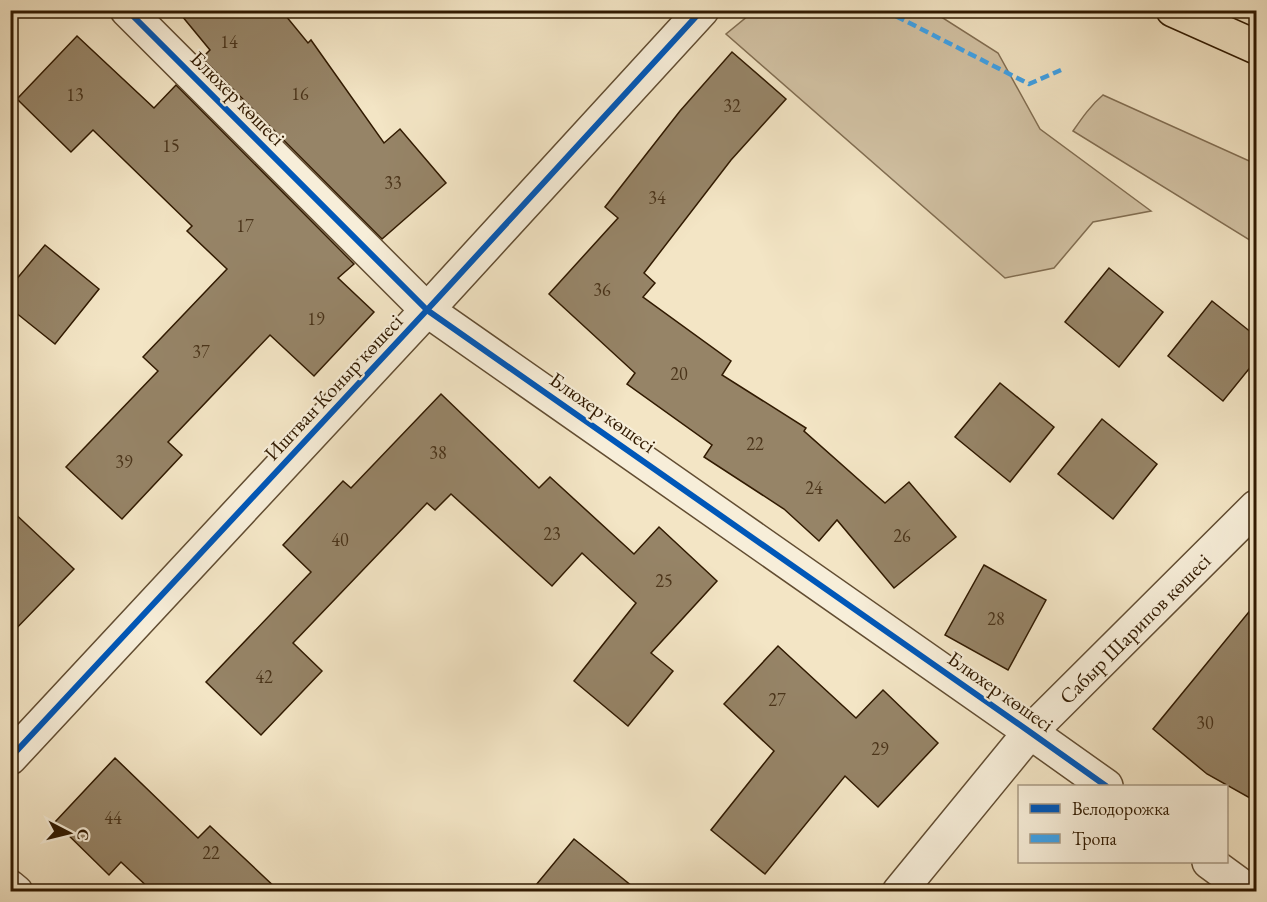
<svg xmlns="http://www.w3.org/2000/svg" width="1267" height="902" font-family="'EB Garamond',serif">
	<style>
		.green { fill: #d2c2a4; stroke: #826e52; stroke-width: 1.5 }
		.building { fill: #968467; stroke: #311a01; stroke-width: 1.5 }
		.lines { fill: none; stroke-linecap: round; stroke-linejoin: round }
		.minor-casing { stroke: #624d32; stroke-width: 36 }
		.major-casing { stroke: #311a01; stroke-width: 36 }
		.minor { stroke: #f7eed9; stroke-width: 33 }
		.major { stroke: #f3e5c5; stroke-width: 33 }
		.quiet { stroke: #3ea2e9; stroke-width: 4.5; stroke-dasharray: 9 4.5; stroke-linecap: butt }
		.cycleway-casing { stroke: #f7eed9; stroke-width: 10 }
		.cycleway { stroke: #0057b8; stroke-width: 6 }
		.labels { text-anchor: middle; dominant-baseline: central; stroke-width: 4.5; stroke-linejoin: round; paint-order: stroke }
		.number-label { font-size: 18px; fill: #4a341a }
		.street-label { font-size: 21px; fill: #311a01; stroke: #f7eed9 }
	</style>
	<rect width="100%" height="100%" fill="#f3e5c5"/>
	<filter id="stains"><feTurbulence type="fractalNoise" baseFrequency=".00333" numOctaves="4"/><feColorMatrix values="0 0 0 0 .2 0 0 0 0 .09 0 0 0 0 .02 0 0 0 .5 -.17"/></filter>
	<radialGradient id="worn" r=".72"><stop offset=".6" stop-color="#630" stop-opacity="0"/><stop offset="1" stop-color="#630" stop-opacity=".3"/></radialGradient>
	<g class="green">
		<path d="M759,11H932L998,53L1040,129L1151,211L1093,222L1054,268L1005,278L726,34L748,16Z"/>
		<path d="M1103,95L1256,164V244L1073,131C1082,118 1091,105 1103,95Z"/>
	</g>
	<g class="building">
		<path d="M177,10H281L308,43L311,40L384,143L400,129L446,183L382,239L202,58L210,50Z"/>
		<path d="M77,36L154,108L176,85L354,264L338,278L374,312L314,376L270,335L168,442L182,455L122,519L66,467L158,371L143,357L227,269L187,231L192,226L93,130L71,152L17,99Z"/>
		<path d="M732,52L786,99L731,160L644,273L655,283L643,297L731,361L722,375L806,428L804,431L885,503L909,482L956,537L894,588L837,520L819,541L784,509L704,457L712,445L627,384L635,373L549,294L618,218L605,207L680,111Z"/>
		<path d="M45,245L99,289L55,344L10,308V287Z"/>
		<path d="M1109,268L1163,312L1119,367L1065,322Z"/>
		<path d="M1212,301L1257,337V359L1223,401L1168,356Z"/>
		<path d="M1000,383L1054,427L1010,482L955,437Z"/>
		<path d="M441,394L539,488L550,477L634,554L659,527L717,581L651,653L673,671L628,726L574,681L636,603L582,553L552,586L451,494L435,510L427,503L293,643L322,671L261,735L206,682L311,572L283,545L343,481L351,488Z"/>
		<path d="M1102,419L1157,464L1113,519L1058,474Z"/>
		<path d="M10,509L74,569L10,635Z"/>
		<path d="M984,565L1046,600L1008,670L945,635Z"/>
		<path d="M1257,602V802L1207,774L1153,729Z"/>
		<path d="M778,646L856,718L883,690L938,743L878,807L845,776L765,874L711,830L774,751L724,704Z"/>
		<path d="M115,758L198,838L210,826L279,891H152L121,862L109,875L55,822Z"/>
		<path d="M574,839L638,891H531Z"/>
	</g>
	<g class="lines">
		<g class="minor-casing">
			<g id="minor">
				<path d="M127,10L427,310L1030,732L1106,786"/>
				<path d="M10,758L427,310L702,10"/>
				<path d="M1209,862L1250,892"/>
				<path d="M10,887L16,892"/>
				<path id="s1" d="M899,892L1030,732L1256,507"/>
			</g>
		</g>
		<g class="major-casing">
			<path id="major" d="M1173,10L1256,47"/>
		</g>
		<use href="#minor" class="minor"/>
		<use href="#major" class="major"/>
		<path class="quiet" d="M884,10L1029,84L1061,70"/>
		<g class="cycleway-casing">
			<g id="cycleway">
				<path d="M127,10L427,310L1030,732L1106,786"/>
				<path d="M10,758L427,310L702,10"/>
			</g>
		</g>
		<use href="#cycleway" class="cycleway"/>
	</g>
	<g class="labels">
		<g class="number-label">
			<text x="229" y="41">14</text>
			<text x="300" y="93">16</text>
			<text x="75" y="94">13</text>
			<text x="732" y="105">32</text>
			<text x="171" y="145">15</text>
			<text x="393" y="182">33</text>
			<text x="657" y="197">34</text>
			<text x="245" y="225">17</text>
			<text x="602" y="289">36</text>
			<text x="316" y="318">19</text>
			<text x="201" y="351">37</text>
			<text x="679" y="373">20</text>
			<text x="755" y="443">22</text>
			<text x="438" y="452">38</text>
			<text x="124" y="461">39</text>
			<text x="814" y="487">24</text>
			<text x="552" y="533">23</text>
			<text x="902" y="535">26</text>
			<text x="340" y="539">40</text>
			<text x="664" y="580">25</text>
			<text x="996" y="618">28</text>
			<text x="264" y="676">42</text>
			<text x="777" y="699">27</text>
			<text x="1205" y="722">30</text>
			<text x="880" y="748">29</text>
			<text x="113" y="817">44</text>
			<text x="211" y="852">22</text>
		</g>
		<g class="street-label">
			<text transform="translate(238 98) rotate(45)">Блюхер көшесі</text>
			<text transform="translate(333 387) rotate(-47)">Иштван Коныр көшесі</text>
			<text transform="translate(603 412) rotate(35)">Блюхер көшесі</text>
			<text stroke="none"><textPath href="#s1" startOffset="354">Сабыр Шарипов көшесі</textPath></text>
			<text transform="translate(1001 691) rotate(35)">Блюхер көшесі</text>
		</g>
	</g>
	<rect width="1267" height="902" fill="none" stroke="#f3e5c5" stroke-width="36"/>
	<rect x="12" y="12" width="1243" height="878" fill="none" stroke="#311a01" stroke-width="3"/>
	<rect x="18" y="18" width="1231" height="866" fill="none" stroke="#311a01" stroke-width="1.5"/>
	<rect x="1018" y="785" width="210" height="78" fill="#f7eed9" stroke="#a89983" stroke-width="1.5"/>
	<rect x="1030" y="804" width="30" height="9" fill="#0057b8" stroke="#a89983" stroke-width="1.5"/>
	<text x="1072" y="815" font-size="18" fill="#311a01">Велодорожка</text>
	<rect x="1030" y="834" width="30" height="9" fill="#3ea2e9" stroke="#a89983" stroke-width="1.5"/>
	<text x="1072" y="845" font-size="18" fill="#311a01">Тропа</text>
	<g transform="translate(69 833) rotate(97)" stroke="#f7eed9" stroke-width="4.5" paint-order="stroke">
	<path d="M0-4.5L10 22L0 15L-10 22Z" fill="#311a01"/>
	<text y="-9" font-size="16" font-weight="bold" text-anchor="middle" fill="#311a01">С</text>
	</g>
	<rect width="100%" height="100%" filter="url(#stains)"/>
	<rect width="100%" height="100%" fill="url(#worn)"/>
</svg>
